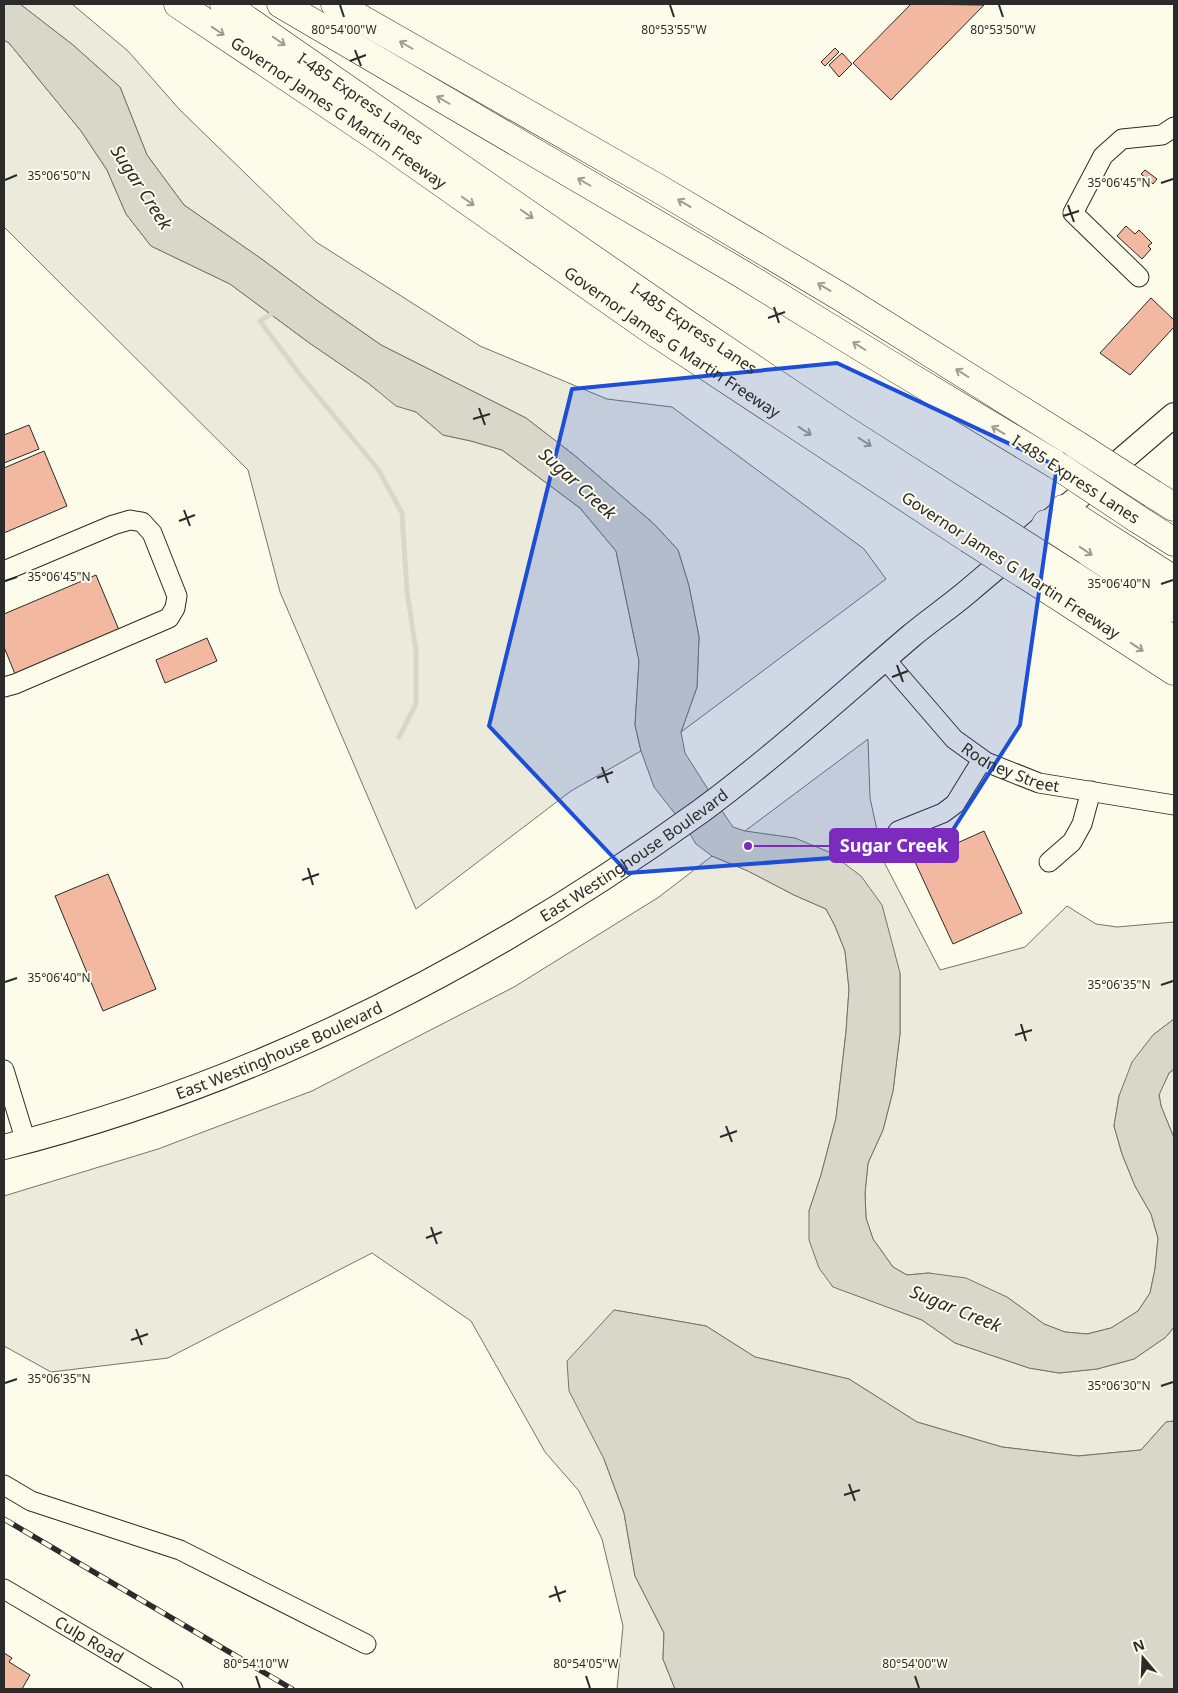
<svg xmlns="http://www.w3.org/2000/svg" width="1178" height="1693" font-family="'Noto Sans',sans-serif">
	<style>
		.green { fill: #ecebdb; stroke: #74746e }
		.water { fill: #d8d7c9; stroke: #74746e }
		.lines { fill: none; stroke-linecap: round; stroke-linejoin: round }
		.stream { stroke: #d8d7c9; stroke-width: 5 }
		.building { fill: #f2b8a0; stroke: #2b2b2b }
		.minor-casing { stroke: #2b2b2b; stroke-width: 21 }
		.major-casing { stroke: #2b2b2b; stroke-width: 26 }
		.highway-casing { stroke: #2b2b2b; stroke-width: 29 }
		.minor { stroke: #fdfbea; stroke-width: 19 }
		.major { stroke: #fdfbea; stroke-width: 24 }
		.highway { stroke: #fdfbea; stroke-width: 28 }
		.rail-casing { stroke: #2b2b2b; stroke-width: 5.5 }
		.rail { stroke: #fdfbea; stroke-width: 4; stroke-dasharray: 11; stroke-linecap: butt }
		.highway-bridge-casing { stroke: #2b2b2b; stroke-width: 29; stroke-linecap: butt }
		.highway-bridge { stroke: #fdfbea; stroke-width: 28 }
		.oneway { stroke: #9e9d94 }
		.marked { fill: #1d4ed8; fill-opacity: 0.2; stroke: #1d4ed8; stroke-width: 4; stroke-linejoin: round }
		.ticks { fill: none; stroke: #2b2b2b; stroke-width: 2 }
		.labels { text-anchor: middle; dominant-baseline: central; stroke-width: 4; stroke-linejoin: round; paint-order: stroke }
		.street-label { font-size: 16px; fill: #2b2b2b; stroke: #fdfbea }
		.water-label { font-size: 18px; font-style: italic; fill: #2b2b2b; stroke: #fdfbea }
		.ticks-label { font-size: 12px; text-anchor: middle; fill: #2b2b2b; stroke: #fdfbea; stroke-width: 4; stroke-linejoin: round; paint-order: stroke }
		.leader { fill: none; stroke: #7b2cbf; stroke-width: 2 }
		.callout-dot { fill: #7b2cbf; stroke: #fdfbea; stroke-width: 2 }
		.callout { fill: #7b2cbf; stroke: #7b2cbf; stroke-width: 2 }
		.callout-label { font-size: 18px; text-anchor: middle; font-weight: bold; fill: #fff }
	</style>
	<rect width="100%" height="100%" fill="#fdfbea"/>
	<g class="green">
		<path d="M20,4H72L128,51L180,110L316,242L480,346L607,399L672,407L864,549L886,579L681,732L697,687L699,637L689,586L678,550L654,524L574,455L526,418L381,345L318,301L263,260L184,205L147,155L120,87L73,45Z"/>
		<path d="M4,40L9,43L81,131L107,170L126,214L151,246L230,284L308,342L368,383L396,405L416,412L443,435L471,441L502,450L580,508L616,551L639,661L635,725L641,751L571,791L416,909L280,592L248,470L4,227Z"/>
		<path d="M868,739L870,798L884,862L940,970L1025,947L1067,906L1096,924L1117,927L1174,922V1019L1153,1035L1119,1096L1114,1126L1122,1154L1135,1186L1151,1214L1158,1238L1155,1269L1150,1293L1138,1311L1111,1328L1087,1334L1065,1332L1044,1324L1007,1297L929,1273L907,1275L893,1267L873,1239L866,1218L865,1193L868,1163L883,1130L893,1091L900,1034V973L745,831Z"/>
		<path d="M712,856L748,871L794,895L826,909L835,926L845,951L849,989L846,1032L836,1118L821,1175L809,1211L832,1286L922,1320L955,1343L1029,1368L1059,1373L1097,1369L1134,1359L1166,1337L1174,1327V1421L1166,1422L1141,1450L1078,1456L1002,1447L917,1422L849,1379L755,1357L706,1326L614,1310L604,1459L624,1513L635,1576L664,1633L663,1659L675,1689H617L623,1626L602,1539L579,1491L545,1452L471,1321L372,1253L168,1358L51,1372L4,1346V1196L158,1149L312,1091L514,987L659,897Z"/>
		<path d="M1174,1069V1138L1161,1106L1159,1094L1169,1073Z"/>
	</g>
	<g class="water">
		<path d="M4,4H20L73,45L120,87L147,155L184,205L263,260L318,301L381,345L526,418L574,455L654,524L678,550L689,586L699,637L697,687L681,732L685,753L718,805L733,827L745,831L795,838L829,852L861,876L882,905L900,973V1034L893,1091L883,1130L868,1163L865,1193L866,1218L873,1239L893,1267L907,1275L929,1273L966,1278L1007,1297L1044,1324L1065,1332L1087,1334L1111,1328L1138,1311L1150,1293L1155,1269L1158,1238L1151,1214L1135,1186L1122,1154L1114,1126L1119,1096L1132,1062L1153,1035L1174,1019V1069L1169,1073L1159,1095L1161,1106L1174,1138V1327L1166,1337L1134,1359L1097,1369L1059,1373L1029,1368L955,1343L922,1320L833,1287L819,1268L809,1240V1211L821,1175L836,1118L846,1032L849,989L845,951L835,926L826,909L794,895L748,871L712,856L696,844L687,829L654,787L641,751L635,725L639,661L616,551L580,508L502,450L471,441L443,435L416,412L396,406L368,383L308,342L230,284L151,246L126,214L107,170L81,131L9,43L4,40Z"/>
		<path d="M614,1310L706,1326L755,1357L849,1379L917,1422L1002,1447L1078,1456L1141,1450L1166,1422L1174,1421V1689H675L663,1659L664,1633L635,1576L624,1513L604,1459L569,1391L567,1361Z"/>
	</g>
	<g class="lines">
		<path class="stream" d="M276,311L260,321L302,377L378,469L402,513L407,591L416,651V704L399,737"/>
	</g>
	<g class="building">
		<path d="M911,4L984,5L891,100L853,63Z"/>
		<path d="M835,48L839,52L825,66L821,62Z"/>
		<path d="M842,53L852,64L839,77L829,65Z"/>
		<path d="M1145,170L1157,179L1153,184L1141,174Z"/>
		<path d="M1126,226L1135,234L1139,230L1152,243L1148,246L1151,249L1142,259L1117,236Z"/>
		<path d="M1151,298L1174,320V327L1130,375L1100,353Z"/>
		<path d="M29,425L39,449L4,463V435Z"/>
		<path d="M44,451L67,506L4,533V468Z"/>
		<path d="M96,575L119,630L15,674L4,647V614Z"/>
		<path d="M207,638L217,661L165,683L156,660Z"/>
		<path d="M984,831L1022,913L953,944L915,862Z"/>
		<path d="M108,874L156,989L103,1011L55,896Z"/>
		<path d="M4,1653L12,1658L9,1662L30,1675L22,1689H4Z"/>
	</g>
	<g class="lines">
		<g class="minor-casing">
			<g id="minor">
				<path d="M1139,277L1073,213L1103,156L1122,139L1162,135L1174,127"/>
				<path d="M4,571L113,525L130,520L142,522L152,533L177,596L175,608L169,618L15,684L4,687"/>
				<path id="s1" d="M885,659L954,739L986,762L1039,783L1174,805"/>
				<path d="M898,831L943,813L955,804L982,760"/>
				<path d="M1049,862L1072,842L1082,824L1091,791"/>
				<path d="M4,1070L26,1142"/>
				<path d="M4,1485L31,1501L180,1550L366,1644"/>
				<path id="s2" d="M4,1589L173,1689"/>
			</g>
		</g>
		<g class="major-casing">
			<g id="major">
				<path id="s3" d="M4,1147C258,1083 489,964 701,811C774,757 842,695 911,636C929,621 948,608 966,593C1036,534 1105,474 1174,415"/>
			</g>
		</g>
		<g class="highway-casing">
			<g id="highway">
				<path id="s4" d="M178,4L381,140L650,329L969,539"/>
				<path id="s5" d="M224,4L681,320L839,426L989,522"/>
				<path d="M281,4L742,274L892,366L1055,464"/>
				<path d="M335,4L661,190L841,297L1077,445"/>
				<path d="M1153,494L1174,507"/>
				<path d="M1063,509L1174,580"/>
				<path d="M1136,518L1174,542"/>
				<path d="M1046,524L1174,608"/>
				<path d="M1072,575L1174,640"/>
				<path d="M1052,592L1174,671"/>
			</g>
		</g>
		<use href="#minor" class="minor"/>
		<use href="#major" class="major"/>
		<use href="#highway" class="highway"/>
		<g class="rail-casing">
			<path id="rail" d="M4,1519L292,1689"/>
		</g>
		<use href="#rail" class="rail"/>
		<g class="highway-bridge-casing">
			<g id="highway-bridge">
				<path d="M1077,445L1153,494"/>
				<path d="M1055,464L1136,518"/>
				<path d="M989,522L1072,575"/>
				<path d="M969,539L1052,592"/>
			</g>
		</g>
		<use href="#highway-bridge" class="highway-bridge"/>
	</g>
	<defs><path id="oneway-shaft" d="M-6 0H5M1.5-3L5.5 0L1.5 3" fill="none" stroke-width="1.6" stroke-linecap="round" stroke-linejoin="round" transform="scale(1.25)"/></defs>
	<g class="oneway">
		<use href="#oneway-shaft" transform="translate(218 31) rotate(34)"/>
		<use href="#oneway-shaft" transform="translate(279 41) rotate(35)"/>
		<use href="#oneway-shaft" transform="translate(406 45) rotate(-150)"/>
		<use href="#oneway-shaft" transform="translate(443 100) rotate(-150)"/>
		<use href="#oneway-shaft" transform="translate(584 182) rotate(-150)"/>
		<use href="#oneway-shaft" transform="translate(468 201) rotate(35)"/>
		<use href="#oneway-shaft" transform="translate(684 203) rotate(-149)"/>
		<use href="#oneway-shaft" transform="translate(527 214) rotate(35)"/>
		<use href="#oneway-shaft" transform="translate(824 287) rotate(-149)"/>
		<use href="#oneway-shaft" transform="translate(859 346) rotate(-148)"/>
		<use href="#oneway-shaft" transform="translate(962 373) rotate(-148)"/>
		<use href="#oneway-shaft" transform="translate(998 430) rotate(-149)"/>
		<use href="#oneway-shaft" transform="translate(805 431) rotate(33)"/>
		<use href="#oneway-shaft" transform="translate(865 442) rotate(33)"/>
		<use href="#oneway-shaft" transform="translate(1086 551) rotate(34)"/>
		<use href="#oneway-shaft" transform="translate(1137 647) rotate(33)"/>
	</g>
	<path class="marked" d="M837,363L1057,466L1020,725L940,850L628,873L489,726L572,389Z"/>
	<path class="ticks" d="M340,5L344,17M670,5L674,17M999,5L1003,17M355,50L361,66M350,61L366,55M5,180L17,175M1161,183L1173,179M1068,205L1074,222M1063,216L1079,211M774,307L779,323M768,318L785,312M479,408L485,425M473,419L490,414M184,510L190,526M179,521L195,515M5,581L17,577M1161,584L1173,580M897,665L903,682M892,677L908,671M602,767L608,783M597,778L613,772M308,868L313,885M302,880L319,874M5,982L17,978M1161,985L1173,981M1021,1024L1026,1041M1015,1035L1032,1030M726,1126L732,1142M720,1137L737,1131M431,1227L437,1244M426,1238L442,1232M136,1329L142,1345M131,1340L148,1334M5,1383L17,1379M1161,1386L1173,1382M849,1484L855,1501M844,1495L860,1490M555,1586L560,1602M549,1597L566,1591M256,1676L260,1688M586,1676L590,1688M915,1676L919,1688"/>
	<g class="labels">
		<g class="street-label">
			<text stroke="none"><textPath href="#s5" startOffset="166">I-485 Express Lanes</textPath></text>
			<text stroke="none"><textPath href="#s4" startOffset="194">Governor James G Martin Freeway</textPath></text>
			<text stroke="none"><textPath href="#s5" startOffset="571">I-485 Express Lanes</textPath></text>
			<text stroke="none"><textPath href="#s4" startOffset="599">Governor James G Martin Freeway</textPath></text>
			<text transform="translate(1076 479) rotate(33)">I-485 Express Lanes</text>
			<text transform="translate(1011 565) rotate(33)">Governor James G Martin Freeway</text>
			<text stroke="none"><textPath href="#s1" startOffset="170">Rodney Street</textPath></text>
			<text stroke="none"><textPath href="#s3" startOffset="698">East Westinghouse Boulevard</textPath></text>
			<text stroke="none"><textPath href="#s3" startOffset="292">East Westinghouse Boulevard</textPath></text>
			<text stroke="none"><textPath href="#s2" startOffset="99">Culp Road</textPath></text>
		</g>
		<g class="water-label">
			<text transform="translate(142 187) rotate(57)">Sugar Creek</text>
			<text transform="translate(578 483) rotate(42)">Sugar Creek</text>
			<text transform="translate(956 1308) rotate(22)">Sugar Creek</text>
		</g>
	</g>
	<g class="ticks-label">
		<text x="344" y="34">80°54'00"W</text>
		<text x="674" y="34">80°53'55"W</text>
		<text x="1003" y="34">80°53'50"W</text>
		<text x="59" y="180">35°06'50"N</text>
		<text x="1119" y="187">35°06'45"N</text>
		<text x="59" y="581">35°06'45"N</text>
		<text x="1119" y="588">35°06'40"N</text>
		<text x="59" y="982">35°06'40"N</text>
		<text x="1119" y="989">35°06'35"N</text>
		<text x="59" y="1383">35°06'35"N</text>
		<text x="1119" y="1390">35°06'30"N</text>
		<text x="256" y="1668">80°54'10"W</text>
		<text x="586" y="1668">80°54'05"W</text>
		<text x="915" y="1668">80°54'00"W</text>
	</g>
	<path class="leader" d="M748 846L830 846"/>
	<circle class="callout-dot" cx="748" cy="846" r="5"/>
	<rect class="callout" x="830" y="829" width="128" height="33" rx="5"/>
	<g class="callout-label">
		<text x="894" y="852">Sugar Creek</text>
	</g>
	<rect width="1178" height="1693" fill="none" stroke="#2b2b2b" stroke-width="10"/>
	<g transform="translate(1143 1658) rotate(341)" stroke="#fdfbea" stroke-width="4" paint-order="stroke">
	<path d="M0-4L9 19L0 12L-9 19Z" fill="#2b2b2b"/>
	<text y="-8" font-size="14" font-weight="bold" text-anchor="middle" fill="#2b2b2b">N</text>
	</g>
</svg>
